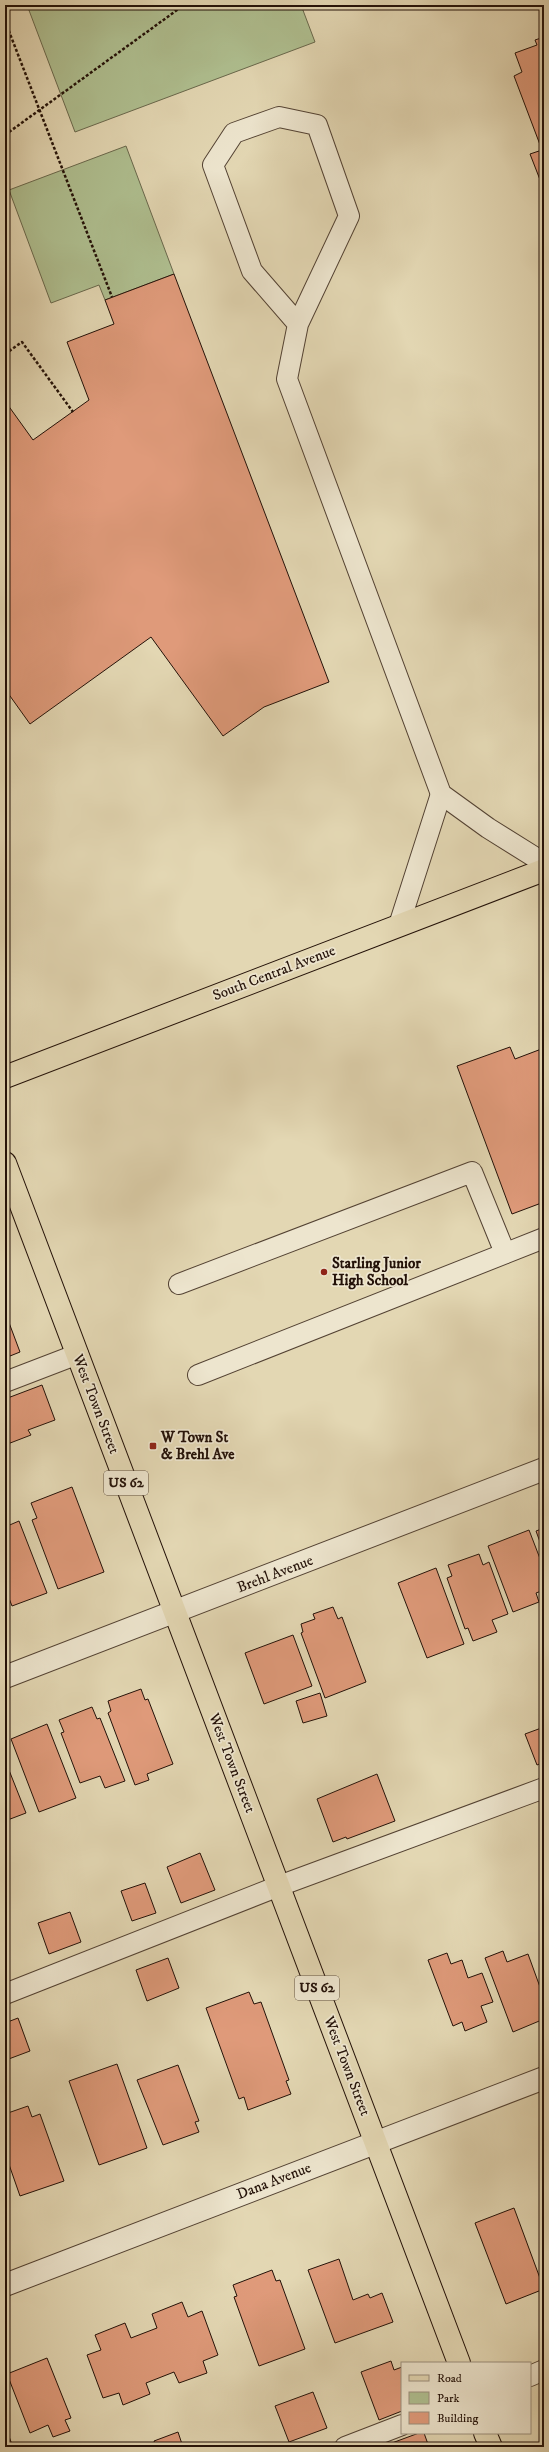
<svg xmlns="http://www.w3.org/2000/svg" width="549" height="2452" font-family="'IM FELL DW Pica',serif">
	<style>
		.green { fill: #afbf90; stroke: #69684c }
		.building { fill: #df9a7a; stroke: #231108 }
		.lines { fill: none; stroke-linecap: round; stroke-linejoin: round }
		.lane-casing { stroke: #534233; stroke-width: 22 }
		.street-casing { stroke: #534233; stroke-width: 24 }
		.primary-casing { stroke: #231108; stroke-width: 24 }
		.path { stroke: #231108; stroke-width: 2.5; stroke-dasharray: 3 2; stroke-linecap: butt }
		.lane { stroke: #ede5ce; stroke-width: 20 }
		.street { stroke: #ede5ce; stroke-width: 22 }
		.primary { stroke: #e3d7b3; stroke-width: 22 }
		.poi-dot { fill: #8f2418; stroke: #ede5ce; stroke-width: 1.5 }
		.labels { text-anchor: middle; dominant-baseline: central; stroke-width: 3.5; stroke-linejoin: round; paint-order: stroke }
		.shield { fill: #ede5ce; stroke: #605143; stroke-width: 1 }
		.shield-label { font-size: 14px; font-weight: bold; fill: #231108 }
		.street-label { font-size: 15px; fill: #231108; stroke: #ede5ce }
		.poi-label { font-size: 15px; font-weight: bold; fill: #231108; stroke: #ede5ce; text-anchor: start }
	</style>
	<rect width="100%" height="100%" fill="#e3d7b3"/>
	<filter id="stains"><feTurbulence type="fractalNoise" baseFrequency=".005" numOctaves="4"/><feColorMatrix values="0 0 0 0 .2 0 0 0 0 .09 0 0 0 0 .02 0 0 0 .5 -.17"/></filter>
	<radialGradient id="worn" r=".72"><stop offset=".6" stop-color="#630" stop-opacity="0"/><stop offset="1" stop-color="#630" stop-opacity=".3"/></radialGradient>
	<g class="green">
		<path d="M27,5H301L315,42L75,132Z"/>
		<path d="M126,146L174,274L105,300L99,285L51,303L9,190Z"/>
	</g>
	<g class="building">
		<path d="M544,37V190L530,154L542,150L514,76L522,72L515,53L537,45L535,40Z"/>
		<path d="M174,274L329,682L264,707L223,736L151,637L30,724L5,689V401L33,440L89,400L67,342L114,324L105,300Z"/>
		<path d="M510,1047L515,1059L544,1048V1202L512,1214L457,1066Z"/>
		<path d="M5,1312L20,1352L5,1358Z"/>
		<path d="M42,1385L55,1420L28,1430L31,1435L5,1445V1399Z"/>
		<path d="M72,1487L104,1572L58,1589L32,1520L37,1518L31,1503Z"/>
		<path d="M19,1521L47,1593L12,1606L5,1588V1527Z"/>
		<path d="M544,1528V1553L536,1531Z"/>
		<path d="M529,1530L544,1569V1590L536,1593L539,1602L513,1612L488,1546Z"/>
		<path d="M479,1554L483,1565L489,1562L508,1614L492,1620L497,1632L473,1641L468,1628L465,1629L447,1578L452,1576L448,1565Z"/>
		<path d="M436,1568L464,1644L427,1658L398,1583Z"/>
		<path d="M333,1607L338,1619L342,1617L366,1682L325,1698L301,1633L303,1632L301,1624L315,1619L313,1614Z"/>
		<path d="M293,1635L312,1686L264,1704L245,1653Z"/>
		<path d="M141,1689L145,1700L148,1699L173,1764L147,1774L149,1780L135,1785L108,1713L111,1711L108,1701Z"/>
		<path d="M320,1693L327,1716L303,1723L296,1701Z"/>
		<path d="M92,1707L97,1719L100,1718L125,1781L105,1788L100,1776L80,1783L61,1733L64,1732L59,1720Z"/>
		<path d="M47,1724L76,1798L39,1812L11,1739Z"/>
		<path d="M544,1727V1762L537,1765L525,1734Z"/>
		<path d="M5,1760L26,1813L5,1821Z"/>
		<path d="M377,1774L395,1821L347,1839L346,1837L333,1842L317,1799Z"/>
		<path d="M200,1853L215,1890L181,1903L167,1867Z"/>
		<path d="M145,1883L156,1913L132,1921L121,1891Z"/>
		<path d="M70,1912L81,1942L49,1954L38,1923Z"/>
		<path d="M503,1951L507,1962L528,1954L544,1998V2019L513,2032L485,1958Z"/>
		<path d="M447,1953L451,1964L462,1960L468,1978L482,1973L493,2002L481,2006L487,2022L465,2031L462,2022L453,2026L428,1960Z"/>
		<path d="M168,1958L179,1988L147,2001L136,1970Z"/>
		<path d="M249,1992L254,2004L261,2002L289,2080L286,2081L291,2094L248,2110L244,2097L239,2099L206,2008Z"/>
		<path d="M18,2018L30,2051L6,2060L5,2023Z"/>
		<path d="M117,2064L147,2148L99,2165L69,2081Z"/>
		<path d="M178,2065L199,2121L195,2122L199,2132L163,2145L137,2080Z"/>
		<path d="M28,2106L32,2117L40,2114L64,2181L20,2196L5,2153V2114Z"/>
		<path d="M5,2177L8,2187L5,2188Z"/>
		<path d="M514,2208L544,2289L506,2304L475,2223Z"/>
		<path d="M339,2259L353,2300L368,2294L370,2298L382,2293L393,2322L335,2343L308,2270Z"/>
		<path d="M272,2270L276,2281L280,2280L305,2349L259,2366L234,2297L237,2296L233,2285Z"/>
		<path d="M182,2302L188,2317L202,2311L218,2355L203,2361L207,2373L179,2383L174,2372L146,2383L150,2394L123,2405L119,2393L103,2398L87,2355L101,2350L95,2335L125,2323L131,2338L157,2328L152,2314Z"/>
		<path d="M47,2358L71,2418L65,2420L70,2431L53,2437L48,2425L30,2433L7,2374Z"/>
		<path d="M391,2361L394,2370L402,2367V2411L379,2420L361,2372Z"/>
		<path d="M313,2392L327,2428L289,2442L275,2406Z"/>
		<path d="M5,2426L13,2447H5Z"/>
		<path d="M178,2432L183,2447H156L154,2441Z"/>
		<path d="M419,2433H424L429,2447H381Z"/>
	</g>
	<g class="lines">
		<g class="lane-casing">
			<g id="lane">
				<path d="M298,324L252,271L213,165L234,133L279,117L317,125L349,216L298,324L287,379L441,794L488,828L544,863"/>
				<path d="M399,925L441,794"/>
				<path d="M179,1284L472,1172L505,1253"/>
				<path d="M198,1375L544,1238"/>
				<path d="M5,1382L78,1354"/>
				<path d="M5,1994L279,1886L544,1788"/>
				<path d="M530,2376L544,2370"/>
				<path d="M345,2447L402,2425"/>
			</g>
		</g>
		<g class="street-casing">
			<g id="street">
				<path d="M5,1677L544,1469"/>
				<path d="M5,2285L544,2078"/>
			</g>
		</g>
		<g class="primary-casing">
			<g id="primary">
				<path d="M5,1077L544,870"/>
				<path d="M5,1163L459,2363"/>
				<path d="M485,2433L491,2447"/>
			</g>
		</g>
		<g class="path">
			<path d="M5,21L112,297"/>
			<path d="M5,135L184,5"/>
			<path d="M5,354L22,342L73,412"/>
		</g>
		<use href="#lane" class="lane"/>
		<use href="#street" class="street"/>
		<use href="#primary" class="primary"/>
	</g>
	<g class="poi-dot">
		<circle cx="324" cy="1272" r="4"/>
		<rect x="149" y="1442" width="8" height="8" rx="2"/>
	</g>
	<g class="labels">
		<g class="shield">
			<rect x="104" y="1471" width="44" height="24" rx="3"/>
			<rect x="295" y="1976" width="44" height="24" rx="3"/>
		</g>
		<g class="shield-label">
			<text x="126" y="1483">US 62</text>
			<text x="317" y="1988">US 62</text>
		</g>
		<g class="street-label">
			<text transform="translate(274 973) rotate(-21)">South Central Avenue</text>
			<text transform="translate(96 1404) rotate(69)">West Town Street</text>
			<text transform="translate(275 1574) rotate(-21)">Brehl Avenue</text>
			<text transform="translate(232 1763) rotate(69)">West Town Street</text>
			<text transform="translate(347 2066) rotate(69)">West Town Street</text>
			<text transform="translate(274 2181) rotate(-21)">Dana Avenue</text>
		</g>
		<g class="poi-label">
			<text x="332" y="1263">Starling Junior<tspan x="332" dy="17">High School</tspan></text>
			<text x="161" y="1437">W Town St<tspan x="161" dy="17">&amp; Brehl Ave</tspan></text>
		</g>
	</g>
	<rect width="549" height="2452" fill="none" stroke="#e3d7b3" stroke-width="20"/>
	<rect x="6" y="6" width="537" height="2440" fill="none" stroke="#231108" stroke-width="2"/>
	<rect x="10" y="10" width="529" height="2432" fill="none" stroke="#231108"/>
	<rect x="401" y="2362" width="130" height="72" fill="#ede5ce" stroke="#9c907f"/>
	<rect x="409" y="2375" width="20" height="6" fill="#e3d7b3" stroke="#9c907f"/>
	<text x="437" y="2382" font-size="12" fill="#231108">Road</text>
	<rect x="409" y="2392" width="20" height="12" fill="#afbf90" stroke="#9c907f"/>
	<text x="437" y="2402" font-size="12" fill="#231108">Park</text>
	<rect x="409" y="2412" width="20" height="12" fill="#df9a7a" stroke="#9c907f"/>
	<text x="437" y="2422" font-size="12" fill="#231108">Building</text>
	<rect width="100%" height="100%" filter="url(#stains)"/>
	<rect width="100%" height="100%" fill="url(#worn)"/>
</svg>
